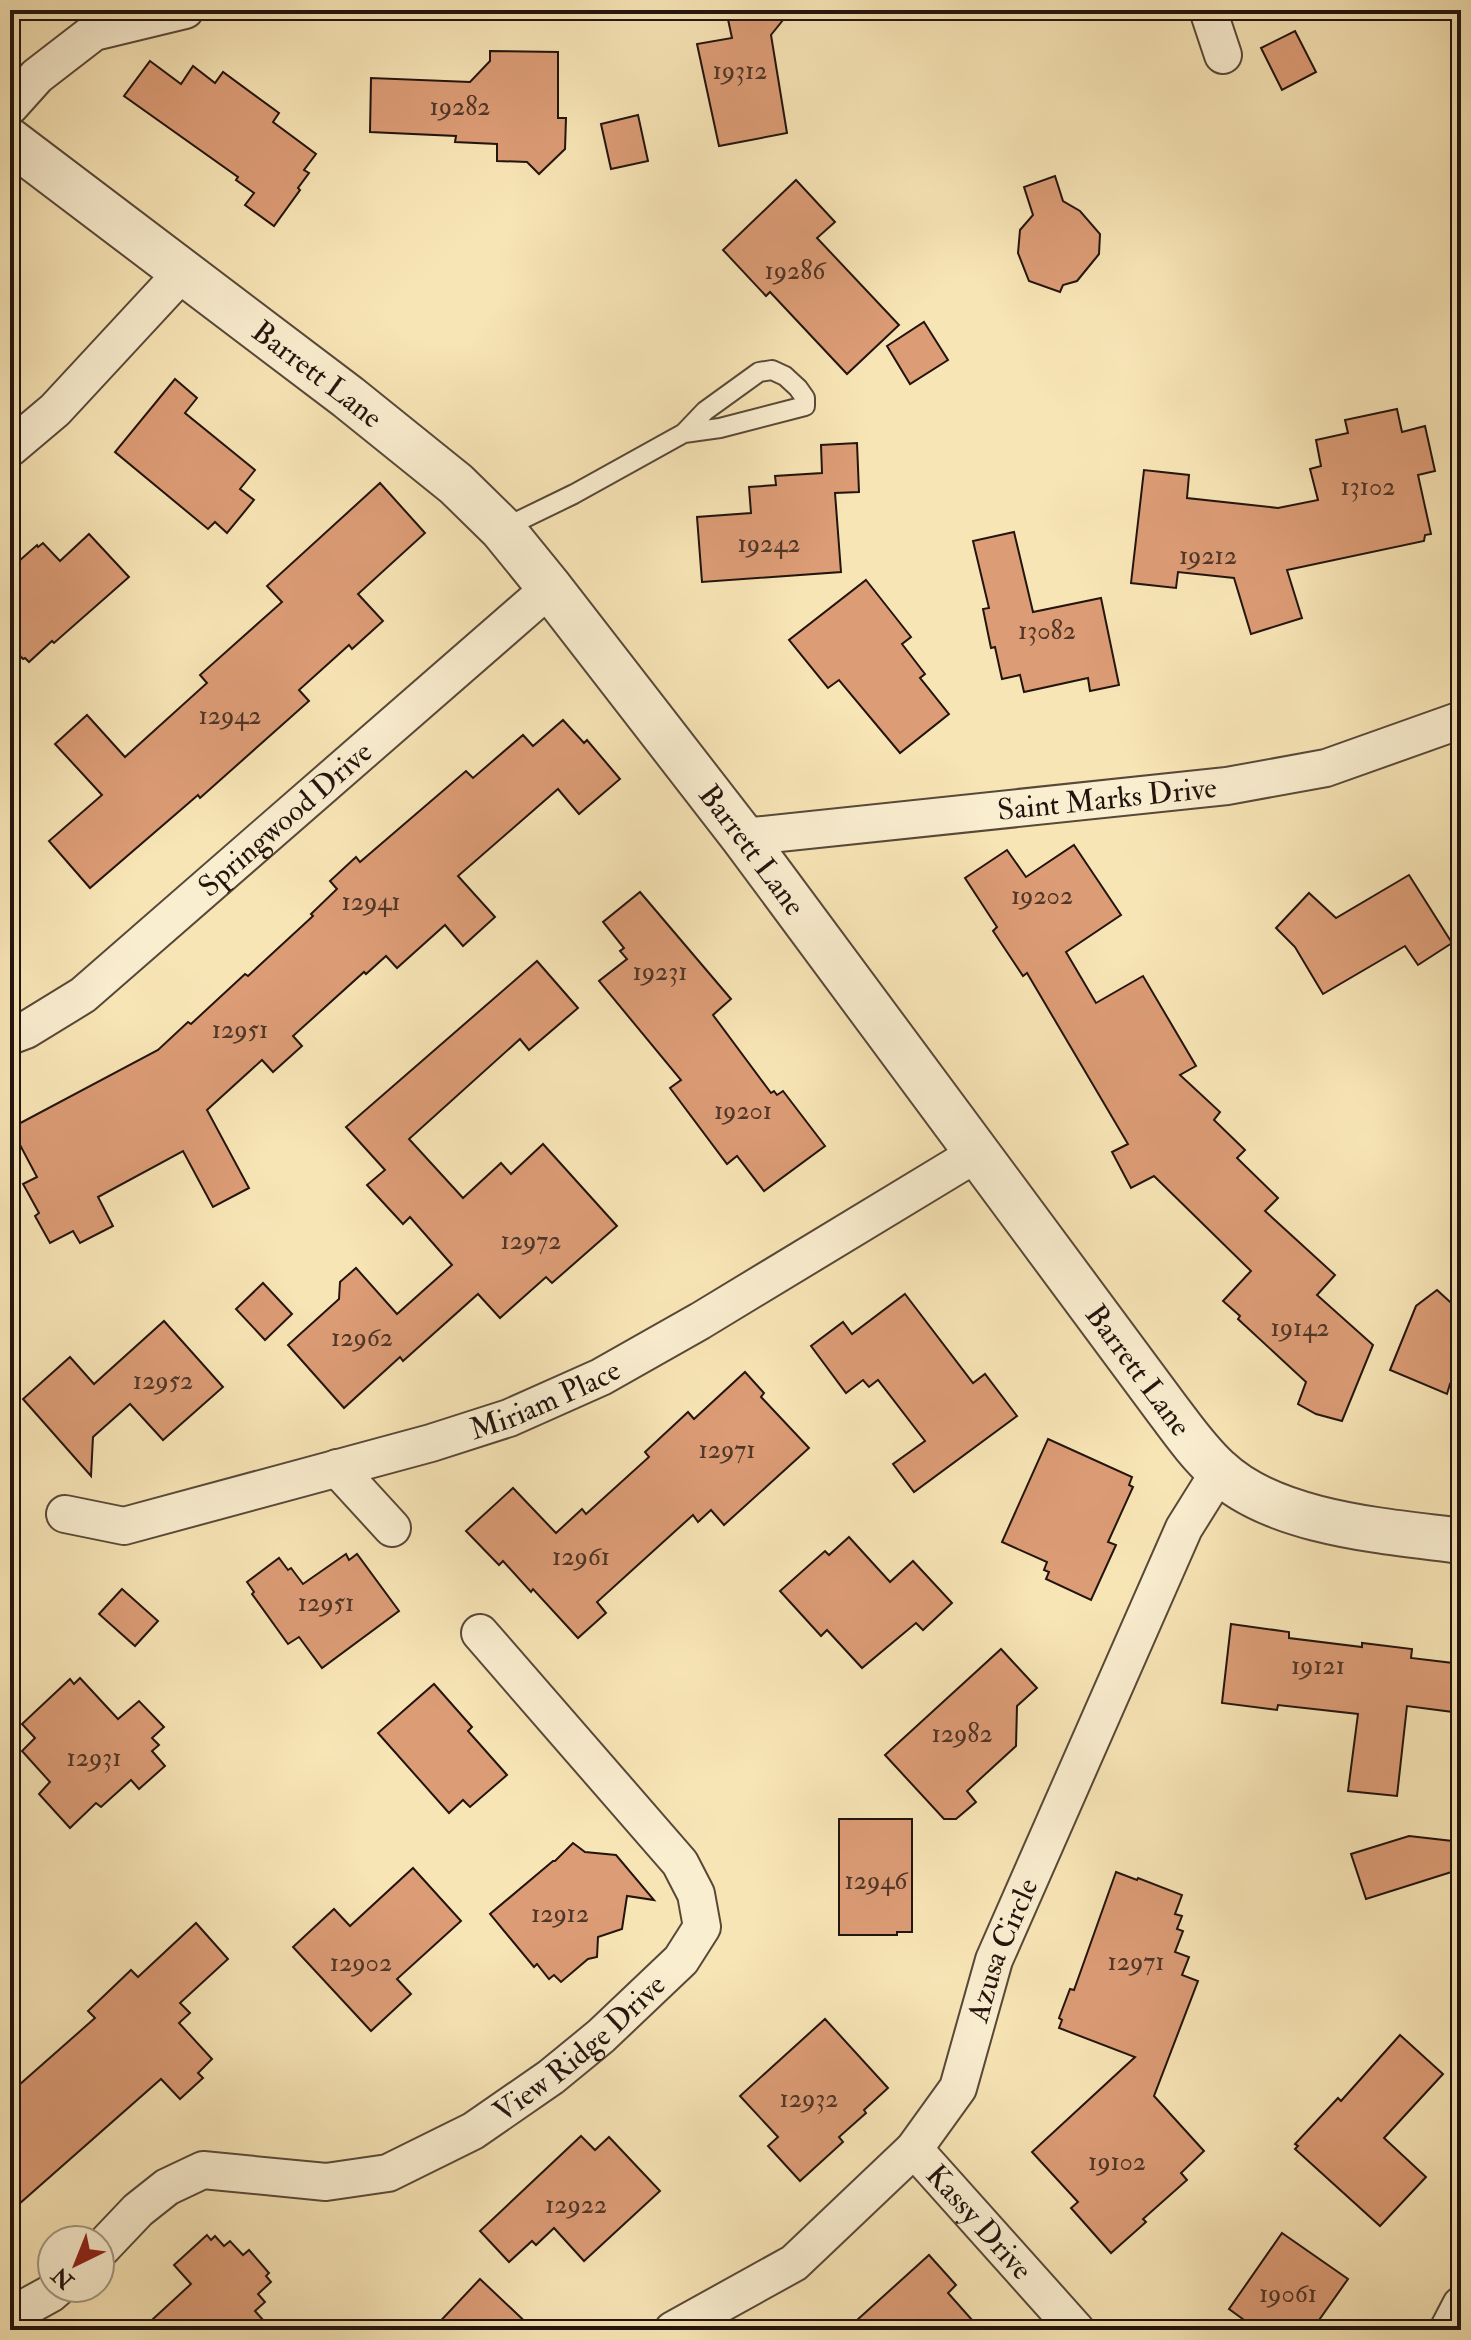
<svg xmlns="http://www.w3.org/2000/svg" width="1471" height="2340" font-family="'IM FELL Double Pica',serif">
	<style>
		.building { fill: #dc9c76; stroke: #22140e; stroke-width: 2 }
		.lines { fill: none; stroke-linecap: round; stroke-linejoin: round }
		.service-casing { stroke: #584838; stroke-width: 22 }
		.minor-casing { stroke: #584838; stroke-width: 40 }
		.tertiary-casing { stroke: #584838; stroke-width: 48 }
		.service { stroke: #faeed0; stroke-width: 18 }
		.minor { stroke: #faeed0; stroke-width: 36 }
		.tertiary { stroke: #faeed0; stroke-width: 44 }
		.labels { text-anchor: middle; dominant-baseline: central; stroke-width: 7; stroke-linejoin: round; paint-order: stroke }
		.number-label { font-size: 26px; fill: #503628 }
		.street-label { font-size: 30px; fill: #22140e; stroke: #faeed0 }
	</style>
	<rect width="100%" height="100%" fill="#f8e5b6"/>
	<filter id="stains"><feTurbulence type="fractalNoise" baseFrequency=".0025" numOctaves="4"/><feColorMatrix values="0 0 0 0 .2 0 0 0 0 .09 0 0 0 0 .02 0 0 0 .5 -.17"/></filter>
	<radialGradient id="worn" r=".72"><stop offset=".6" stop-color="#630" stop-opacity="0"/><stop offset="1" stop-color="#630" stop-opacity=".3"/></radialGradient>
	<g class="building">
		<path d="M726,10H791L771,35L787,133L719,146L697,44L732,38Z"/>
		<path d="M1295,31L1316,72L1282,90L1261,48Z"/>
		<path d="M490,51L558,52V118H566L565,149L539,174L527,162L497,161V144L455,142L456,136L370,132L371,78L470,82L490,61Z"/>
		<path d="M150,61L181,84L193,66L215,83L223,72L279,113L273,122L316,154L304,170L309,173L298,188L300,190L274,226L245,205L254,193L236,180L238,177L124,96Z"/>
		<path d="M638,115L648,161L611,169L601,124Z"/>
		<path d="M1055,176L1063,201L1080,211L1100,234L1099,254L1077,281L1063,285L1060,292L1029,281L1018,253L1020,230L1033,215L1024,187Z"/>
		<path d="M796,180L835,222L817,238L899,325L847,374L770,292L766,296L723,250Z"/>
		<path d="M924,322L948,360L910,384L887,346Z"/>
		<path d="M175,379L197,398L185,413L255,470L240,489L254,500L227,533L215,522L208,529L115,452Z"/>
		<path d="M1397,409L1402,432L1425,426L1435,471L1418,475L1431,534L1425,535L1424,541L1287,570L1302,618L1251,634L1234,578L1178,572L1176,588L1131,583L1144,470L1189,475L1187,498L1278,508L1318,500L1310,469L1321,466L1316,440L1348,433L1345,420Z"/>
		<path d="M857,443L859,492L835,493L841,572L702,582L697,517L751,513L749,487L776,485L775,476L822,473L821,445Z"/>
		<path d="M380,483L425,533L358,594L383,621L352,649L349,645L299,690L309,701L200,798L198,795L90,888L49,841L102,795L55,744L87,715L125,757L207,683L200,675L282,602L267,586Z"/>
		<path d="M1014,532L1033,612L1101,598L1119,685L1090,691L1088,678L1024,692L1020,675L1002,679L995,647L991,648L983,609L989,608L973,541Z"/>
		<path d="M89,534L129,577L54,643L52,641L29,662L25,658L23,659L10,645V569L37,545L38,547L43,543L60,561Z"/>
		<path d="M866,580L911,637L902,644L925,674L920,678L949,714L900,753L839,680L828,688L789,640Z"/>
		<path d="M563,720L584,743L587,740L620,779L579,814L558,789L458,876L495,917L463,946L445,925L397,968L386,956L366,974L364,972L293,1036L302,1046L273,1072L262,1060L207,1110L249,1188L213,1207L183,1151L98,1197L113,1226L80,1243L73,1231L50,1243L35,1216L39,1213L23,1184L37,1177L11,1128L158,1050L188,1022L191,1024L245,974L248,976L313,916L311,914L337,889L330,881L356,857L360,862L466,771L473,778L523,735L533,746Z"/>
		<path d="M1074,845L1121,915L1066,952L1096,1003L1143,976L1196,1066L1180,1075L1220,1112L1214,1120L1245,1150L1237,1158L1278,1198L1265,1211L1335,1275L1317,1295L1373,1345L1342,1421L1316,1414L1298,1404L1306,1382L1238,1319L1240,1316L1223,1301L1251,1271L1154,1176L1131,1188L1112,1152L1128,1144L1027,973L1023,976L993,931L997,927L965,878L1007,850L1026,877Z"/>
		<path d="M1409,875L1452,943L1418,965L1405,946L1323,994L1295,947L1276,928L1309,893L1336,918Z"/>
		<path d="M640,892L731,999L713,1015L771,1093L774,1091L777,1095L783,1091L825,1146L764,1191L737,1156L727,1164L670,1088L681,1080L599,981L627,959L620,951L624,948L603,922Z"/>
		<path d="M537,961L578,1008L529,1050L520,1039L409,1139L463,1198L501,1163L511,1174L543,1144L617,1226L552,1283L546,1277L500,1318L478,1294L403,1361L400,1357L344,1408L288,1345L339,1299L340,1282L356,1268L397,1314L452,1265L410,1217L403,1224L367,1185L385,1170L346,1127Z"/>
		<path d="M263,1283L292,1314L265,1340L236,1309Z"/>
		<path d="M1437,1290L1461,1312V1389L1450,1384L1447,1394L1390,1370L1416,1306Z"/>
		<path d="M905,1294L973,1383L985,1374L1017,1416L914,1492L893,1464L925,1441L878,1380L869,1387L863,1380L846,1393L811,1346L843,1322L852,1334Z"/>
		<path d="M164,1321L223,1387L163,1440L130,1404L93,1437L91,1476L23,1399L70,1357L94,1384Z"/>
		<path d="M745,1372L764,1393L761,1397L809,1448L724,1525L711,1510L698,1522L693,1515L597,1602L606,1613L578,1638L533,1589L531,1592L503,1561L499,1565L466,1531L513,1488L556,1533L582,1509L586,1514L649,1457L645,1452L688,1412L694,1419Z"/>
		<path d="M1048,1439L1132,1477L1129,1485L1133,1487L1108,1542L1116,1545L1091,1600L1046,1579L1049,1572L1044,1570L1047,1562L1002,1542Z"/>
		<path d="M849,1537L890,1582L913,1561L952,1603L923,1630L916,1623L862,1668L827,1630L821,1636L780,1591L825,1551L829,1555Z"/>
		<path d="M346,1554L349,1560L357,1554L399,1611L322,1668L299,1637L288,1644L252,1594L254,1592L247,1582L279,1558L288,1570L291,1568L303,1584Z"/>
		<path d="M122,1589L158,1621L135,1646L99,1614Z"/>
		<path d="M1231,1624L1289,1632V1638L1362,1647V1643L1412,1649L1411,1658L1461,1664V1713L1407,1706L1397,1796L1348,1791L1358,1714L1278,1705L1277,1710L1222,1703Z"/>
		<path d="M1001,1649L1037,1688L1017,1706L1016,1746L967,1791L976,1802L956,1819H944L885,1755Z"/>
		<path d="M80,1678L118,1719L139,1701L164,1727L152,1738L159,1745L152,1751L165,1766L139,1789L131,1780L101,1807L96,1803L70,1828L39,1794L50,1782L22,1751L35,1738L22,1724L70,1679L74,1684Z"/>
		<path d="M434,1684L472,1727L468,1731L507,1775L470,1807L463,1800L449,1813L378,1733Z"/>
		<path d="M839,1819H912V1932H897V1935H839Z"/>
		<path d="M1409,1836L1461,1842V1869L1366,1899L1351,1854Z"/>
		<path d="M573,1843L585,1852L616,1855L654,1900L627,1896L622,1929L598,1937L597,1957L588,1959L561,1982L554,1975L549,1979L537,1964L534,1967L490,1914L553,1861H555Z"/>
		<path d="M413,1868L461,1921L397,1979L411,1994L371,2031L293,1947L334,1909L350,1926Z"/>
		<path d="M1116,1872L1137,1880L1138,1878L1182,1895L1175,1914L1182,1916L1177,1929L1183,1931L1175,1952L1189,1957L1182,1975L1198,1981L1154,2096L1204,2151L1181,2173L1187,2180L1143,2219L1146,2222L1111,2253L1071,2208L1078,2202L1032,2152L1135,2057L1059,2028L1062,2020L1059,2018L1070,1989L1074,1990Z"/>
		<path d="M196,1923L228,1959L180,2003L190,2013L179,2023L212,2059L198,2073L203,2078L180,2099L161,2079L10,2212V2093L95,2018L88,2011L131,1970L138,1977Z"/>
		<path d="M825,2019L888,2088L864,2110L866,2113L839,2137L843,2142L800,2181L768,2146L778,2137L740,2096Z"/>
		<path d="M1400,2035L1443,2074L1384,2138L1426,2177L1380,2226L1295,2149L1298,2146L1295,2144L1338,2098L1341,2101Z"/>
		<path d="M581,2136L595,2150L609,2137L660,2191L584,2261L554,2228L536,2245L532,2241L509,2262L480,2231Z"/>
		<path d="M1282,2233L1348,2279L1312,2330H1258L1229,2309Z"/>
		<path d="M207,2235L211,2240L215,2236L224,2246L230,2241L243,2255L249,2250L269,2273L266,2276L271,2282L258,2294L265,2302L255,2311L272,2330H141L191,2284L174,2265Z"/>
		<path d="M929,2255L956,2285L948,2293L981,2330H846Z"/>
		<path d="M480,2279L534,2330H432Z"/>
	</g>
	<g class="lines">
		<g class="service-casing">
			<path id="service" d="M502,529L574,494L684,433L705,411L759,372L772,370L785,376L798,388L805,398V406L720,428L684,433"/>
		</g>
		<g class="minor-casing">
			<g id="minor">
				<path d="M1208,10L1223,55"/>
				<path d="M10,106L37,76L94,32L185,10"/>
				<path d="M10,448L55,410L182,273"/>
				<path id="s1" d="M743,837L1227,786L1326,768L1461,720"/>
				<path id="s2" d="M10,1036L26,1030L83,995L550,588"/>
				<path d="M337,1468L392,1528"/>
				<path id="s3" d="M65,1514L124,1526L431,1443L509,1418L601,1377L700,1321L979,1152"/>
				<path id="s4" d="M914,2149L1076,2330"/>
				<path id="s5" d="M100,2250L138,2210L167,2187L203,2170L326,2182L388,2173L473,2131L551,2077L601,2036L681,1960L702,1927L696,1894L680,1863L480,1633"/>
				<path d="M10,2316L50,2294L57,2288"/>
				<path id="s6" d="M673,2330L794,2263L914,2149L958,2088L994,1960L1184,1528L1219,1472"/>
				<path d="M1448,2330L1461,2305"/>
			</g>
		</g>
		<g class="tertiary-casing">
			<g id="tertiary">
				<path id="s7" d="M10,141L348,397L456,484L502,529L550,588L743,837L1167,1409C1183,1430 1198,1452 1218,1470C1275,1524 1386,1531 1461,1541"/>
			</g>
		</g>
		<use href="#service" class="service"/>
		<use href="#minor" class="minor"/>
		<use href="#tertiary" class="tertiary"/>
	</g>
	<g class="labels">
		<g class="number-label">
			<text x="740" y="71">19312</text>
			<text x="460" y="107">19282</text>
			<text x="795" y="271">19286</text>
			<text x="1368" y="487">13102</text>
			<text x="769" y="544">19242</text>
			<text x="1208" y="556">19212</text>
			<text x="1047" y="631">13082</text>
			<text x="230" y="716">12942</text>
			<text x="1042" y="896">19202</text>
			<text x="371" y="902">12941</text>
			<text x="660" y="972">19231</text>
			<text x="240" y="1030">12951</text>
			<text x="743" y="1111">19201</text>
			<text x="531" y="1241">12972</text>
			<text x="1300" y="1328">19142</text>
			<text x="362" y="1338">12962</text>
			<text x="163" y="1381">12952</text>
			<text x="727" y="1450">12971</text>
			<text x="581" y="1557">12961</text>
			<text x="326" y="1603">12951</text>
			<text x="1318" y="1666">19121</text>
			<text x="962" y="1734">12982</text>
			<text x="94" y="1758">12931</text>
			<text x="876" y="1881">12946</text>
			<text x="560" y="1914">12912</text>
			<text x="1136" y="1962">12971</text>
			<text x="361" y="1963">12902</text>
			<text x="809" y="2099">12932</text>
			<text x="1117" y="2162">19102</text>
			<text x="576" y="2205">12922</text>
			<text x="1288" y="2294">19061</text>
		</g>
		<g class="street-label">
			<text stroke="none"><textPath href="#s7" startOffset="386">Barrett Lane</textPath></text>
			<text stroke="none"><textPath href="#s1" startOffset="366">Saint Marks Drive</textPath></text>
			<text stroke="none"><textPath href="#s2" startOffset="352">Springwood Drive</textPath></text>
			<text stroke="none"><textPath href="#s7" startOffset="1034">Barrett Lane</textPath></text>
			<text stroke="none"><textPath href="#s7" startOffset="1682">Barrett Lane</textPath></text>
			<text stroke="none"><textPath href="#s3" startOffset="500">Miriam Place</textPath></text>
			<text stroke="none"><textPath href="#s6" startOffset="524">Azusa Circle</textPath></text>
			<text stroke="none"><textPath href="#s5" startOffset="548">View Ridge Drive</textPath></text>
			<text stroke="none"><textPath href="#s4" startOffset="98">Kassy Drive</textPath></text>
		</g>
	</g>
	<rect width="1471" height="2340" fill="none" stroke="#f8e5b6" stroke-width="40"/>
	<rect x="12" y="12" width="1447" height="2316" fill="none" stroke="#22140e" stroke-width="4"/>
	<rect x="20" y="20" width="1431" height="2300" fill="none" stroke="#22140e" stroke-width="2"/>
	<g transform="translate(76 2264) rotate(223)"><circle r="38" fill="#faeed0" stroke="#a49782" stroke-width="2"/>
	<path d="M0-6L14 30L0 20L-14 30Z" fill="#8f2418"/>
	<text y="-12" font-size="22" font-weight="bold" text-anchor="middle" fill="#22140e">N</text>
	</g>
	<rect width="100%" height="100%" filter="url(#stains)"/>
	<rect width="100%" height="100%" fill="url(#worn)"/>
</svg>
